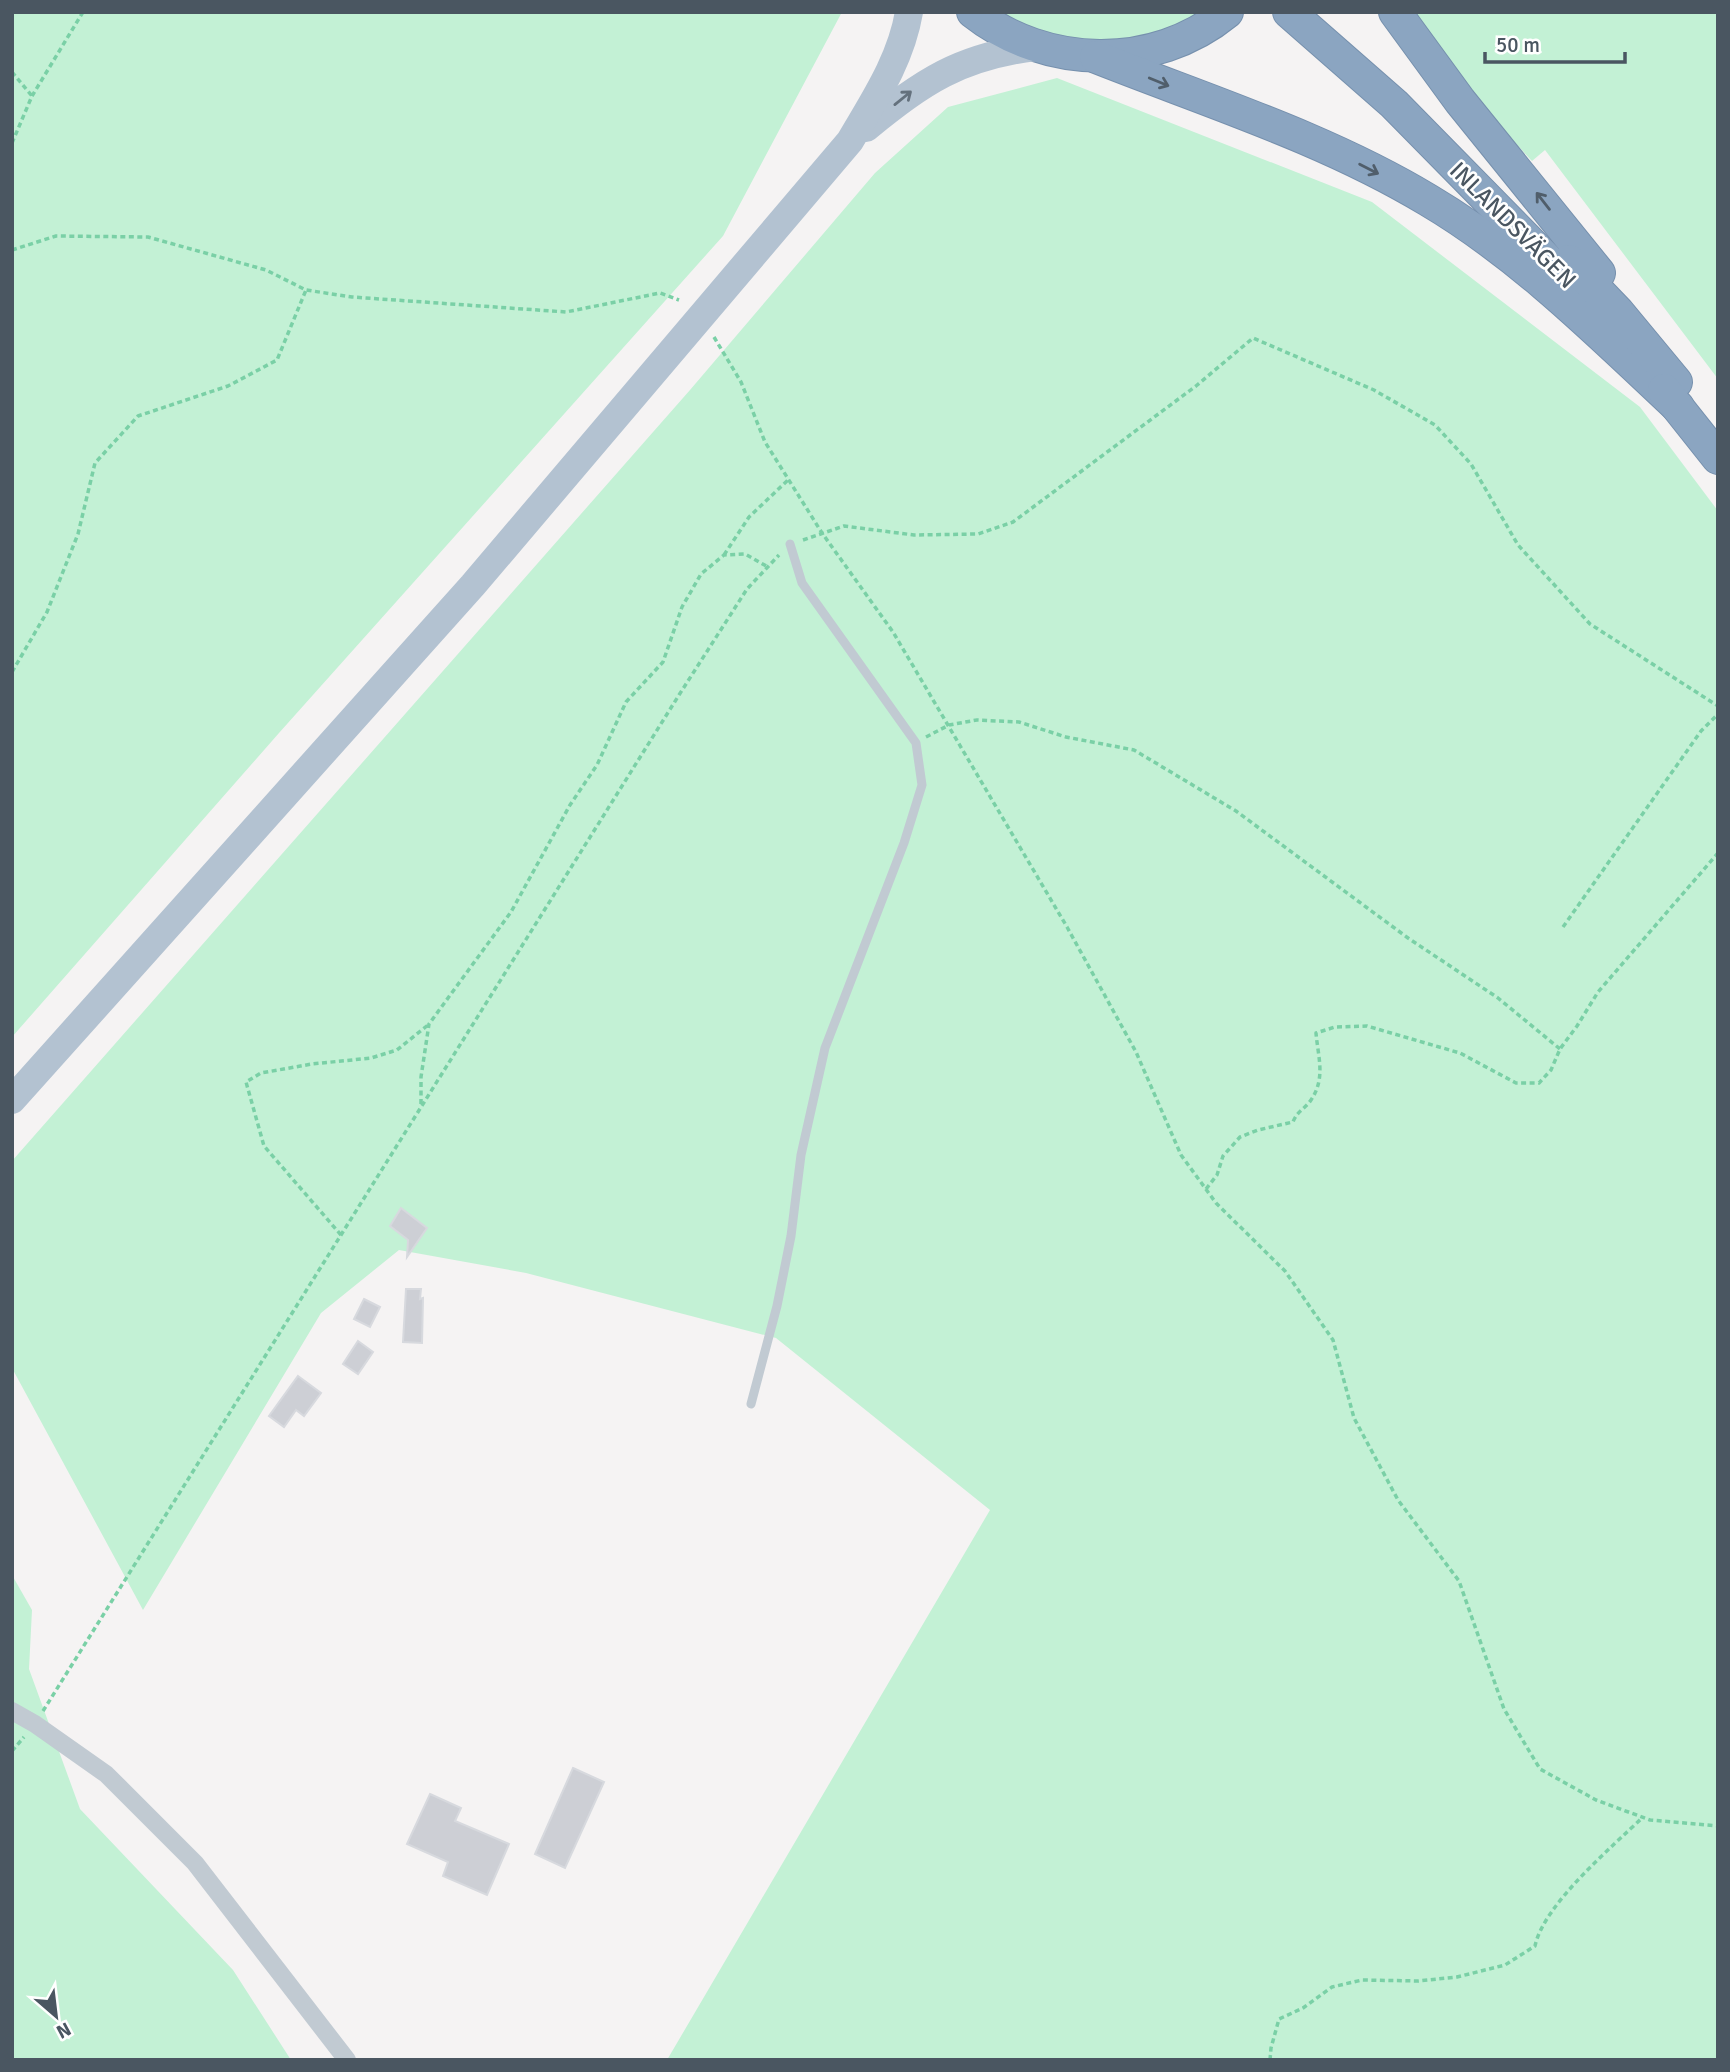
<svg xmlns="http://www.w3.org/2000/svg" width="1730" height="2072" font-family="Signika,sans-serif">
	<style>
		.green { fill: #c3f1d5 }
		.building { fill: #cdcfd5; stroke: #d7d9de; stroke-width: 2 }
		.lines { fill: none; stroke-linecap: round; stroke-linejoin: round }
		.highway-casing { stroke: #7690ad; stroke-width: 34 }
		.path { stroke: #7ad0a6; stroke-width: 3.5; stroke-dasharray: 5 3.5; stroke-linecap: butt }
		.lane { stroke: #c1cad2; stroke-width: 9 }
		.street { stroke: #c1cad2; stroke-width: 18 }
		.primary { stroke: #b3c2d1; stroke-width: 28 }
		.highway { stroke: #8ba5c1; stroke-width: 32 }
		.oneway { stroke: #505e6b }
		.oneway2 { stroke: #64717d }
		.labels { text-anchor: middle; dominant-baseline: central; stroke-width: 5; stroke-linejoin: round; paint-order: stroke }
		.street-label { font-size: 24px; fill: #4a5661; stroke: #fff }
	</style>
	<rect width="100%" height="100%" fill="#f5f3f3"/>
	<g class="green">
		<path d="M12,12H842L723,236L279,733L12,1037Z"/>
		<path d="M994,12H1207L1168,33L1111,45L1053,38Z"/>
		<path d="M1405,12H1718V379L1545,150L1532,161L1467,91Z"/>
		<path d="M1057,78L1372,202L1640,407L1718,511V2060H667L990,1510L776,1338L526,1273L399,1250L321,1313L143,1610L12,1368V1161L690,390L875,173L948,107Z"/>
		<path d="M12,1575L32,1610L29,1669L80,1809L233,1970L291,2060H12Z"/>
	</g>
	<g class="building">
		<path d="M401,1208L427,1228L407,1257L408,1240L390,1226Z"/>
		<path d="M406,1289H421L420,1299L423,1298L422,1343L403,1342Z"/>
		<path d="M364,1299L380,1307L370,1327L354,1319Z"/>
		<path d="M358,1341L373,1352L358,1374L343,1364Z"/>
		<path d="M298,1376L321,1393L304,1416L296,1410L284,1427L269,1416Z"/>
		<path d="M573,1768L604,1782L565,1868L535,1854Z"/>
		<path d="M430,1794L461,1808L455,1821L509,1844L487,1895L443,1876L448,1862L407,1844Z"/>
	</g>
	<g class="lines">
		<g class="highway-casing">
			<g id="highway">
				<path d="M973,12C1045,69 1154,72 1227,12"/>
				<path d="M1289,12L1394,104L1575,288"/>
				<path d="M1395,12L1460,101L1599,273"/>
				<path d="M1096,57C1207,101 1325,138 1428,200C1521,255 1599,333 1678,407"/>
				<path d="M1569,261L1618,312L1676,382"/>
				<path d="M1664,390L1718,458"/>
			</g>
		</g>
		<g class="path">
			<path d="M12,72L32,96"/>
			<path d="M12,143L32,96L83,12"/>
			<path d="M12,250L56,236L148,237L266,270L306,290L352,297L566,312L660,293L679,300"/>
			<path d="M714,337L741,382L765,442L822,533L893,632L1067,927L1136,1052L1181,1155L1216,1203L1285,1271L1333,1340L1354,1418L1398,1500L1459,1581L1504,1709L1540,1769L1596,1800L1650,1820L1718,1826"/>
			<path d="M803,540L844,526L914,535L978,534L1013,522L1196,386L1253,338L1374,390L1435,425L1471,464L1518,545L1590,624L1718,706"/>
			<path d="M724,555L749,517L788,480"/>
			<path d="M12,672L47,612L78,534L95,463L138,416L228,386L277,360L306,290"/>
			<path d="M926,737L949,725L977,720L1019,722L1066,737L1134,750L1236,811L1408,938L1498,998L1560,1049"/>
			<path d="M1563,927L1701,731L1718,714"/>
			<path d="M421,1104V1077L429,1024L511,912L570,805L597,765L626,702L663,662L682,607L701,574L724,555L745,554L768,567"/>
			<path d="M1206,1189L1217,1175L1223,1156L1240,1137L1258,1130L1293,1122C1297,1111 1305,1109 1311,1100C1326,1078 1318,1057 1316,1033L1335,1027L1367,1026L1460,1053L1516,1083H1539L1551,1070L1560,1049L1577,1026L1598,992L1718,853"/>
			<path d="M341,1235L264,1146L246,1082L261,1073L312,1064L371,1058L397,1050L428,1025"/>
			<path d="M43,1711L679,695L747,589L779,555"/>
			<path d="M12,1751L24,1737"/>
			<path d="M1270,2060L1271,2048L1279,2019L1303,2008L1332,1987L1362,1980L1418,1981L1457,1977L1505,1965L1535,1946C1544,1904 1611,1848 1643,1817"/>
		</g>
		<path class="lane" d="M751,1404L777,1306L791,1236L801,1155L825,1048L904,843L922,785L916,743L802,583L790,544"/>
		<path class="street" d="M12,1711L35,1724L106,1774L195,1863L347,2060"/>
		<g class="primary">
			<path d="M866,128C924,81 959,57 1035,47"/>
			<path d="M12,1100L473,585L850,141C874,100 901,60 909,12"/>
		</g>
		<use href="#highway" class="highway"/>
	</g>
	<defs><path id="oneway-shaft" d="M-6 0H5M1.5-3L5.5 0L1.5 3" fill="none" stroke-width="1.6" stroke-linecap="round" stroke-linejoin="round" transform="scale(1.75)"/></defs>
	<g class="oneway">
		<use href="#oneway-shaft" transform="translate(1159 82) rotate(22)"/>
		<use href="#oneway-shaft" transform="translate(1369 169) rotate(27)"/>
		<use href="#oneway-shaft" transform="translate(1543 201) rotate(-128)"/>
	</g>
	<use class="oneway2" href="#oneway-shaft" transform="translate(903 98) rotate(-39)"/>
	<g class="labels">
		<g class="street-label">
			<text transform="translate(1513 225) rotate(45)">INLANDSVÄGEN</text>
		</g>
	</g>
	<rect width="1730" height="2072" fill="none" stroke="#4a5661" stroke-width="28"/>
	<g transform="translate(56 2016) rotate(152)" stroke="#ffffff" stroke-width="5" paint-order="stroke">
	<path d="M0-5L12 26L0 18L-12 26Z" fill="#4a5661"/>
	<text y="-10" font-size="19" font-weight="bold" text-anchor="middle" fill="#4a5661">N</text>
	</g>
	<path d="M1485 52v10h140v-10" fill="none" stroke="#4a5661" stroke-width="3.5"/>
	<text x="1496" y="52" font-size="21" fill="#4a5661" stroke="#ffffff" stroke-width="5" paint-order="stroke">50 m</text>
</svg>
